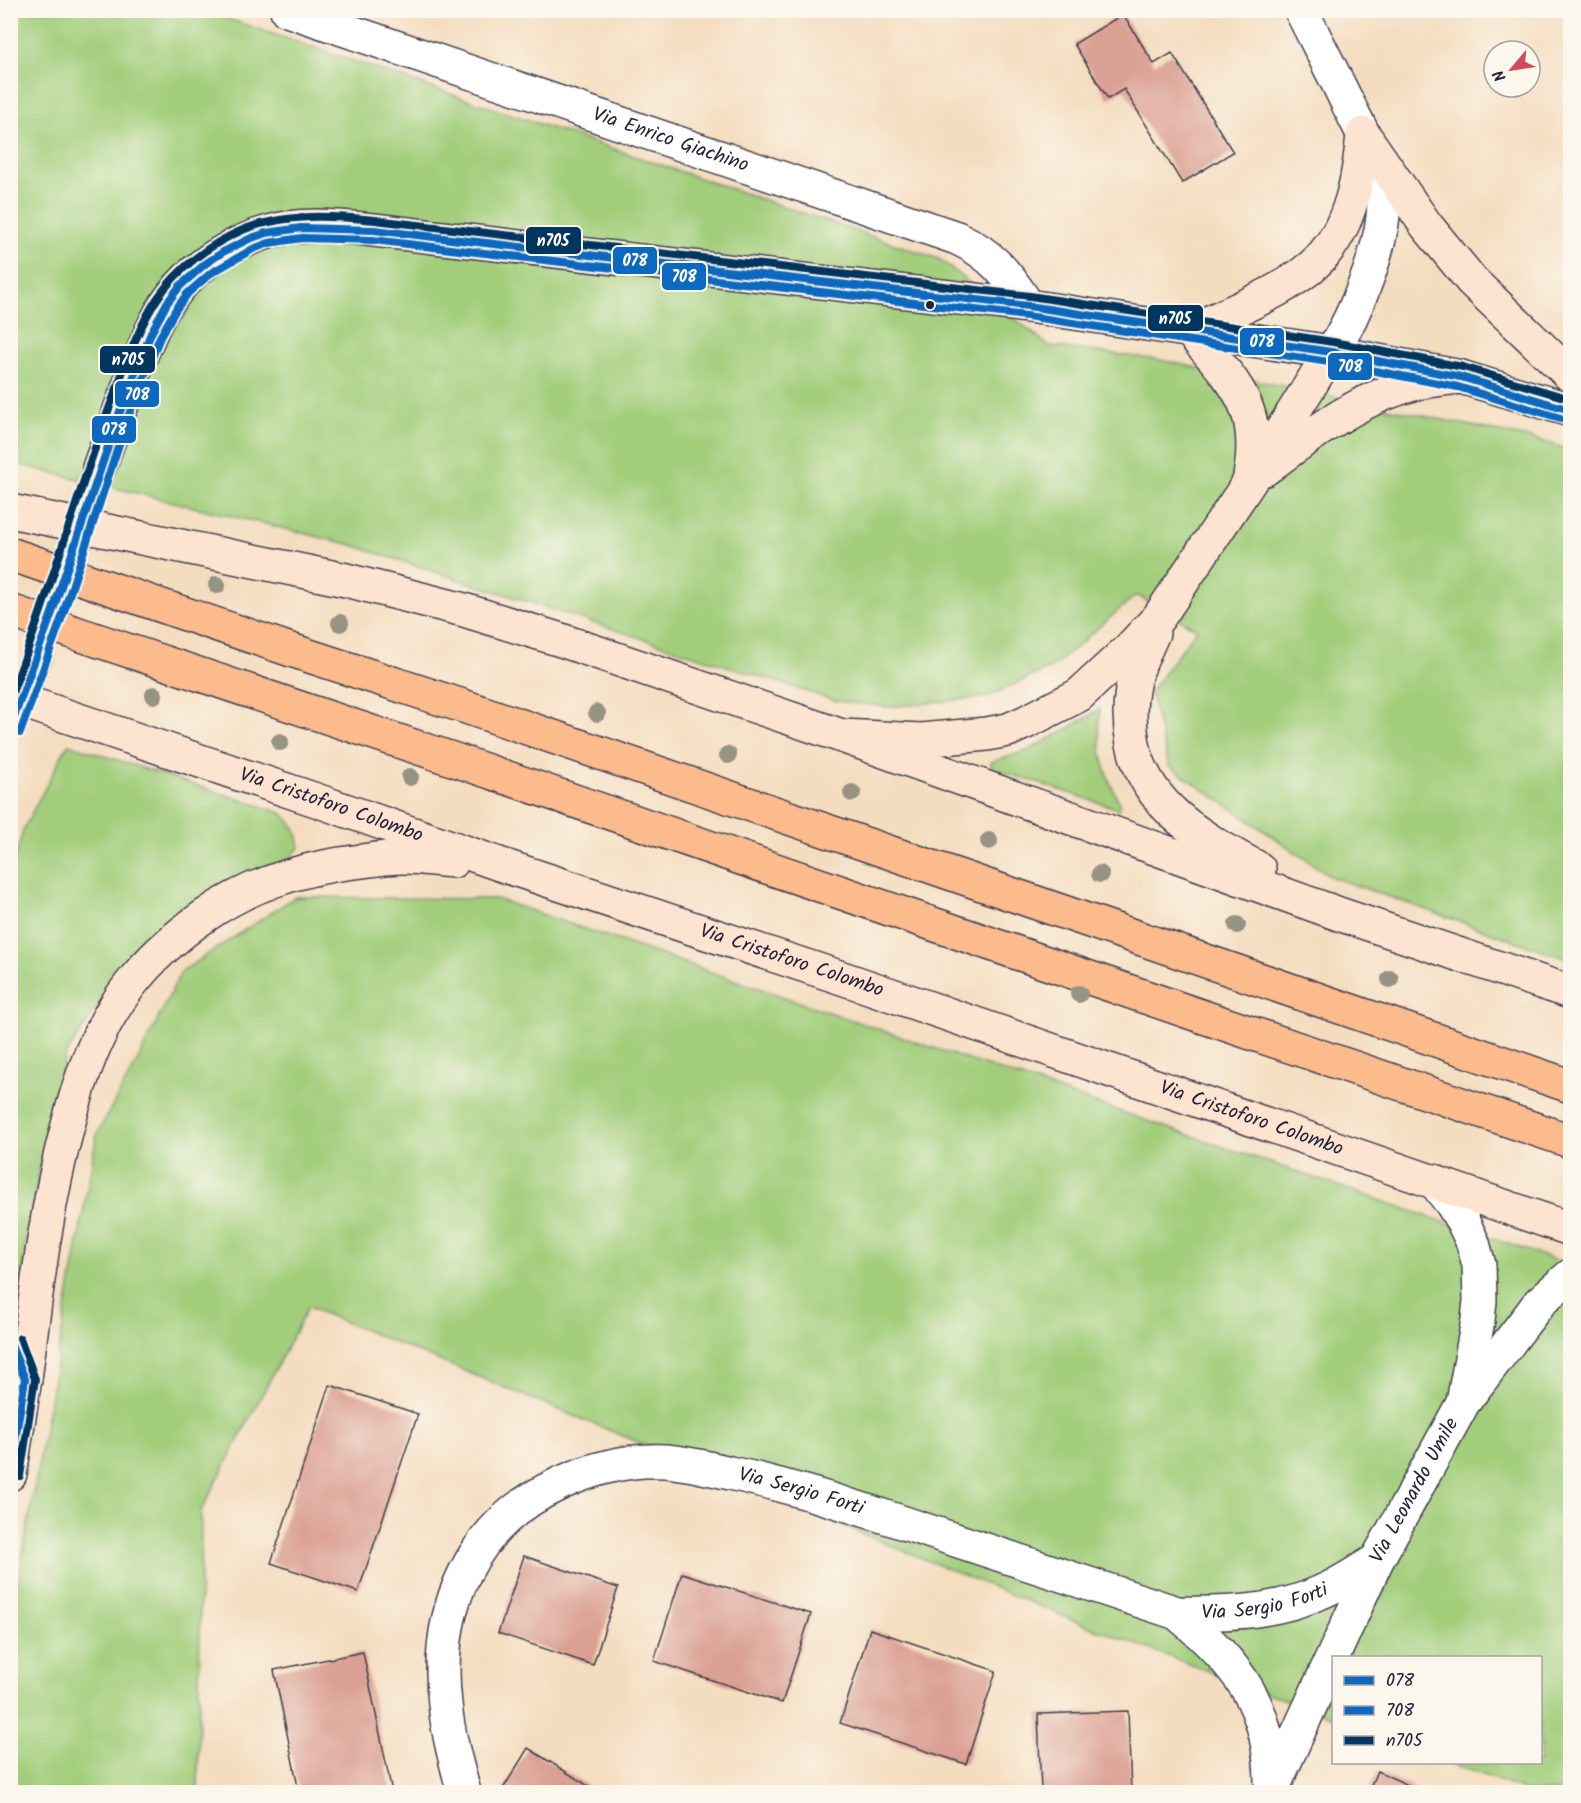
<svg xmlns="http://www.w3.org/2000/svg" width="1581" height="1803" font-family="Kalam,sans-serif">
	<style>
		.green { fill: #a2ce7b; stroke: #62785b; stroke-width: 1.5 }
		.building { fill: #daa093 }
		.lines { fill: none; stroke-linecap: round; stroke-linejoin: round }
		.secondary-tunnel { stroke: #cab8a5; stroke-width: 33; stroke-dasharray: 33 16; stroke-linecap: butt }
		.street-casing { stroke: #423e4f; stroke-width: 36 }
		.secondary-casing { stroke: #423e4f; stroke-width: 36 }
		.highway-casing { stroke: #423e4f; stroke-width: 36 }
		.street { stroke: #fff; stroke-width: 33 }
		.secondary { stroke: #fde4d1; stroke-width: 33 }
		.highway { stroke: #fbbb8c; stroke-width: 33 }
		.bus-1-casing { stroke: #fbf7ec; stroke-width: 12 }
		.bus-2-casing { stroke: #fbf7ec; stroke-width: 12 }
		.bus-3-casing { stroke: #fbf7ec; stroke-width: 12 }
		.bus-1 { stroke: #0c69bf; stroke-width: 8 }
		.bus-2 { stroke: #0c69bf; stroke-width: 8 }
		.bus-3 { stroke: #00365f; stroke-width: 8 }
		.tree { fill: #959381 }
		.bus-dot { fill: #22223b; stroke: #fbf7ec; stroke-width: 2 }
		.labels { text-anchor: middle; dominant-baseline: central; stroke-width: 4.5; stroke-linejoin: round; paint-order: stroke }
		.street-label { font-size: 20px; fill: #22223b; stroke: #fbf7ec }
		.line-badge { stroke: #fbf7ec; stroke-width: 2 }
		.badge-label { font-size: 16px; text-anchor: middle; font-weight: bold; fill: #fff }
	</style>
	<rect width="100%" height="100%" fill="#fbf7ec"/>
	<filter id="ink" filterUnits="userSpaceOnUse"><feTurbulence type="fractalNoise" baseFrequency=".0167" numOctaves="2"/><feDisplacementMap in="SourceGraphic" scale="12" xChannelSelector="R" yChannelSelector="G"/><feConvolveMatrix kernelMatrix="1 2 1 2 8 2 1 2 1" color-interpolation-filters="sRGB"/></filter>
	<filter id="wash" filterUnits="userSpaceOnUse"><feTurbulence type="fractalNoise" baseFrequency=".008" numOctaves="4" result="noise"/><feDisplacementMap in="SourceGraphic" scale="24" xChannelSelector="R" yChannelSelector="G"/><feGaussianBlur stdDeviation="1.35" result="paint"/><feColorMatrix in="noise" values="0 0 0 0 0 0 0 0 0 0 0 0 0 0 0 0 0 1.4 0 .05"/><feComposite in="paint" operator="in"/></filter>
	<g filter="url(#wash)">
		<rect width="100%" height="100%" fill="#f4ddbf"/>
		<g class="green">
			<path d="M11,11H205L939,259L1049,346L1161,360L1542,441L1570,450V960L1332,877L1169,766L1150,692L1197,629L1136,595L1054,666L987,697L888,707L836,701L352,545L11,463Z"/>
			<path d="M1100,709C1097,745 1103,773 1121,805L1119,809L991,768V762L1027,751L1071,727Z"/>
			<path d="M68,744L282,813L296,829L300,847L282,866L119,974L65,1056L49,1123L25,1240L24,1289L16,1297L11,1293V870L24,828Z"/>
			<path d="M295,897L497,899L1570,1265V1792H1529L1450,1763L1540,1762V1658H1334L1333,1718L1085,1625L308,1307L201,1511L198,1792H11V1621L97,1134L139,1058L181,972Z"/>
		</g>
		<g id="blocks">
			<g class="building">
				<path d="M1123,14L1154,64L1172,53L1233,152L1182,183L1124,89L1108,99L1074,44Z"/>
				<path d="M330,1385L418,1414L358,1592L271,1563Z"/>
				<path d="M524,1556L618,1588L593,1665L498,1633Z"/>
				<path d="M682,1573L811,1614L782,1703L654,1661Z"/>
				<path d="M870,1629L996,1671L966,1764L840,1723Z"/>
				<path d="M363,1652L392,1792H299L274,1670Z"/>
				<path d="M1128,1711L1131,1792H1041L1038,1714Z"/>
				<path d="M528,1748L598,1792H501Z"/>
				<path d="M1377,1771L1424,1792H1368Z"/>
			</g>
		</g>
	</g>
	<g filter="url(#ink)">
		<use href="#blocks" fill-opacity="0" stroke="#423e4f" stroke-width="1.5"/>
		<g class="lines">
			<path class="secondary-tunnel" d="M10,729L59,598L99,468"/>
			<g class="street-casing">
				<g id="street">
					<path id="s1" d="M287,10L957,238C992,254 1008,275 1028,306"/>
					<path d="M1301,10C1317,42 1333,73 1348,104C1361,130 1376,156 1382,184C1392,228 1356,317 1331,352L1461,377L1570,410"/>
					<path d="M1466,1399L1540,1302L1570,1276"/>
					<path d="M1177,1613C1237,1663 1272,1706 1271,1787"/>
					<path id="s2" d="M464,1792C456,1763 448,1734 445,1704C434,1610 470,1524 559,1484C593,1468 628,1459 666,1461C688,1463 709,1468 730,1473C786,1485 840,1502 895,1520C989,1551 1083,1582 1177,1613C1226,1614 1275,1613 1321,1592C1341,1584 1359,1571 1377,1560"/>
					<path id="s3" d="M1271,1792L1377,1560L1463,1403L1478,1320L1480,1301L1479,1265L1473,1243L1463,1222L1452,1204L1434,1181"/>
				</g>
			</g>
			<g class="secondary-casing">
				<g id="secondary">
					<path d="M1363,134L1426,225L1472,281L1570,375"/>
					<path d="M1190,331C1230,312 1296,288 1324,254C1352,221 1359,175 1363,134"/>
					<path d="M1190,331C1233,381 1263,405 1250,476"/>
					<path d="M99,468C111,433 124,399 137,365C147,341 156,317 172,296C198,261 244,235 287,228C315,224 345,227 374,230L1028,306L1331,352L1250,481L1159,617L1128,650L1079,695L1026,722L1008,730L987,734L921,740L842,736"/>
					<path d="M1265,469C1313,433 1368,391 1428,381C1439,379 1450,378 1461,377"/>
					<path d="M10,511L346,580L464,610L561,640L842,736L1339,914L1570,992"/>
					<path d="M1153,633C1146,648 1139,664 1134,680C1129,701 1129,723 1133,744C1147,810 1204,838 1259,869"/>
					<path id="s4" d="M10,697L316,800L502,865L857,983L1570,1229"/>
					<path d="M25,1379C36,1295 45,1211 67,1129C80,1078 97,1027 130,985C150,959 176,936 203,917C249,885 298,869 354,862C370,860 387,857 404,857C420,857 437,860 453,861"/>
					<path d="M10,1474L25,1379L17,1359"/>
				</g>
			</g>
			<g class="highway-casing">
				<g id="highway">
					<path d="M10,554L291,650L469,708L1570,1086"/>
					<path d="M10,611L467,764L1192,1013L1570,1141"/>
				</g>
			</g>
			<use href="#street" class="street"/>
			<use href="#secondary" class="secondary"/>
			<use href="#highway" class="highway"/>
			<g class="bus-1-casing">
				<g id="bus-1">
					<path d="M10,728L52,613L119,414L151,333L167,303L180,286L205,264L223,252L249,239L266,233L301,228L374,230L1028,306L1331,352L1461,377L1570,410"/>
					<path d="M10,1343L25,1379L10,1471"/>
				</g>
			</g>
			<g class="bus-2-casing">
				<path id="bus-2" d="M20,733L62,617L128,417L160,337L176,309L188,293L211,273L253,249L269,243L302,238L373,240L1027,316L1329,362L1458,387L1567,420"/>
			</g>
			<g class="bus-3-casing">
				<g id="bus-3">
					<path d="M10,698C47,602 74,503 110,406C124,370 136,331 157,299C178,268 211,243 245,229C287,213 332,216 375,220L1030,296L1333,342L1463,367L1570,399"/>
					<path d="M20,1338L35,1379L20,1476"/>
				</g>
			</g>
			<use href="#bus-1" class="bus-1"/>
			<use href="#bus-2" class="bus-2"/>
			<use href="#bus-3" class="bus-3"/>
		</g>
		<g class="tree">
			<circle cx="217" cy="585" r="9"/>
			<circle cx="340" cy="623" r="9"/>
			<circle cx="154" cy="695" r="9"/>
			<circle cx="597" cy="713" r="9"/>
			<circle cx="280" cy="742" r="9"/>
			<circle cx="728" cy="755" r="9"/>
			<circle cx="410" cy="777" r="9"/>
			<circle cx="852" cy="793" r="9"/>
			<circle cx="989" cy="841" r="9"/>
			<circle cx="1100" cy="874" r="9"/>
			<circle cx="1237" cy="925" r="9"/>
			<circle cx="1390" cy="979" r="9"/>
			<circle cx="1079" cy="994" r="9"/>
		</g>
	</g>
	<circle class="bus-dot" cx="930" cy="305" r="5"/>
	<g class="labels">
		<g class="street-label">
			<text stroke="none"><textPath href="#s1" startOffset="405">Via Enrico Giachino</textPath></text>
			<text stroke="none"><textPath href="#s4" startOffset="339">Via Cristoforo Colombo</textPath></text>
			<text stroke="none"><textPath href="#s4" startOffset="825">Via Cristoforo Colombo</textPath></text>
			<text stroke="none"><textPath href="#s4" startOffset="1311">Via Cristoforo Colombo</textPath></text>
			<text stroke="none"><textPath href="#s3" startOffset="334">Via Leonardo Umile</textPath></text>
			<text stroke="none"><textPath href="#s2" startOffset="606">Via Sergio Forti</textPath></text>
			<text stroke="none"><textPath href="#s2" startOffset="1090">Via Sergio Forti</textPath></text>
		</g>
	</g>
	<g class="line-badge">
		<rect x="525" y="226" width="57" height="29" rx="6" fill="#00365f"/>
		<rect x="612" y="246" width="46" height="29" rx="6" fill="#0c69bf"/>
		<rect x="661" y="262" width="46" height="29" rx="6" fill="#0c69bf"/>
		<rect x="1147" y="304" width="57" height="28" rx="6" fill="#00365f"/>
		<rect x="1239" y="327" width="46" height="29" rx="6" fill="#0c69bf"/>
		<rect x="99" y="345" width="57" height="29" rx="6" fill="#00365f"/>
		<rect x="1327" y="352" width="46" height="29" rx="6" fill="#0c69bf"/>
		<rect x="114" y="380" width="46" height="28" rx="6" fill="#0c69bf"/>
		<rect x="91" y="415" width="46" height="29" rx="6" fill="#0c69bf"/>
	</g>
	<g class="badge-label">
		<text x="553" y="246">n705</text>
		<text x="635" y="266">078</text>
		<text x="684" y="282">708</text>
		<text x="1175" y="324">n705</text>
		<text x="1262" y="347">078</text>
		<text x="128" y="365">n705</text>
		<text x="1350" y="372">708</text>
		<text x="137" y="400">708</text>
		<text x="114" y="435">078</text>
	</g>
	<rect width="1581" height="1803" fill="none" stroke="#fbf7ec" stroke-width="36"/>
	<rect x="1332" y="1656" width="210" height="108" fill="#fbf7ec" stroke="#a4a2a5" stroke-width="1.5"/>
	<rect x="1344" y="1676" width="30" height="9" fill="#0c69bf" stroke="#a4a2a5" stroke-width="1.5"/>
	<text x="1386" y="1686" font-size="18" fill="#22223b">078</text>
	<rect x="1344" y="1706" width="30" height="9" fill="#0c69bf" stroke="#a4a2a5" stroke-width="1.5"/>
	<text x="1386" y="1716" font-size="18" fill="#22223b">708</text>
	<rect x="1344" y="1736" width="30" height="9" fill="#00365f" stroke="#a4a2a5" stroke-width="1.5"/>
	<text x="1386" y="1746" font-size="18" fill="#22223b">n705</text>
	<g transform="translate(1512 69) rotate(241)"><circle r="28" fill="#fbf7ec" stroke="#a4a2a5" stroke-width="1.5"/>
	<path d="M0-4.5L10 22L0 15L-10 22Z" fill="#d1495b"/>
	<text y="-9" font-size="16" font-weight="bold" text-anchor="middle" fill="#22223b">N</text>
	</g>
</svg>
